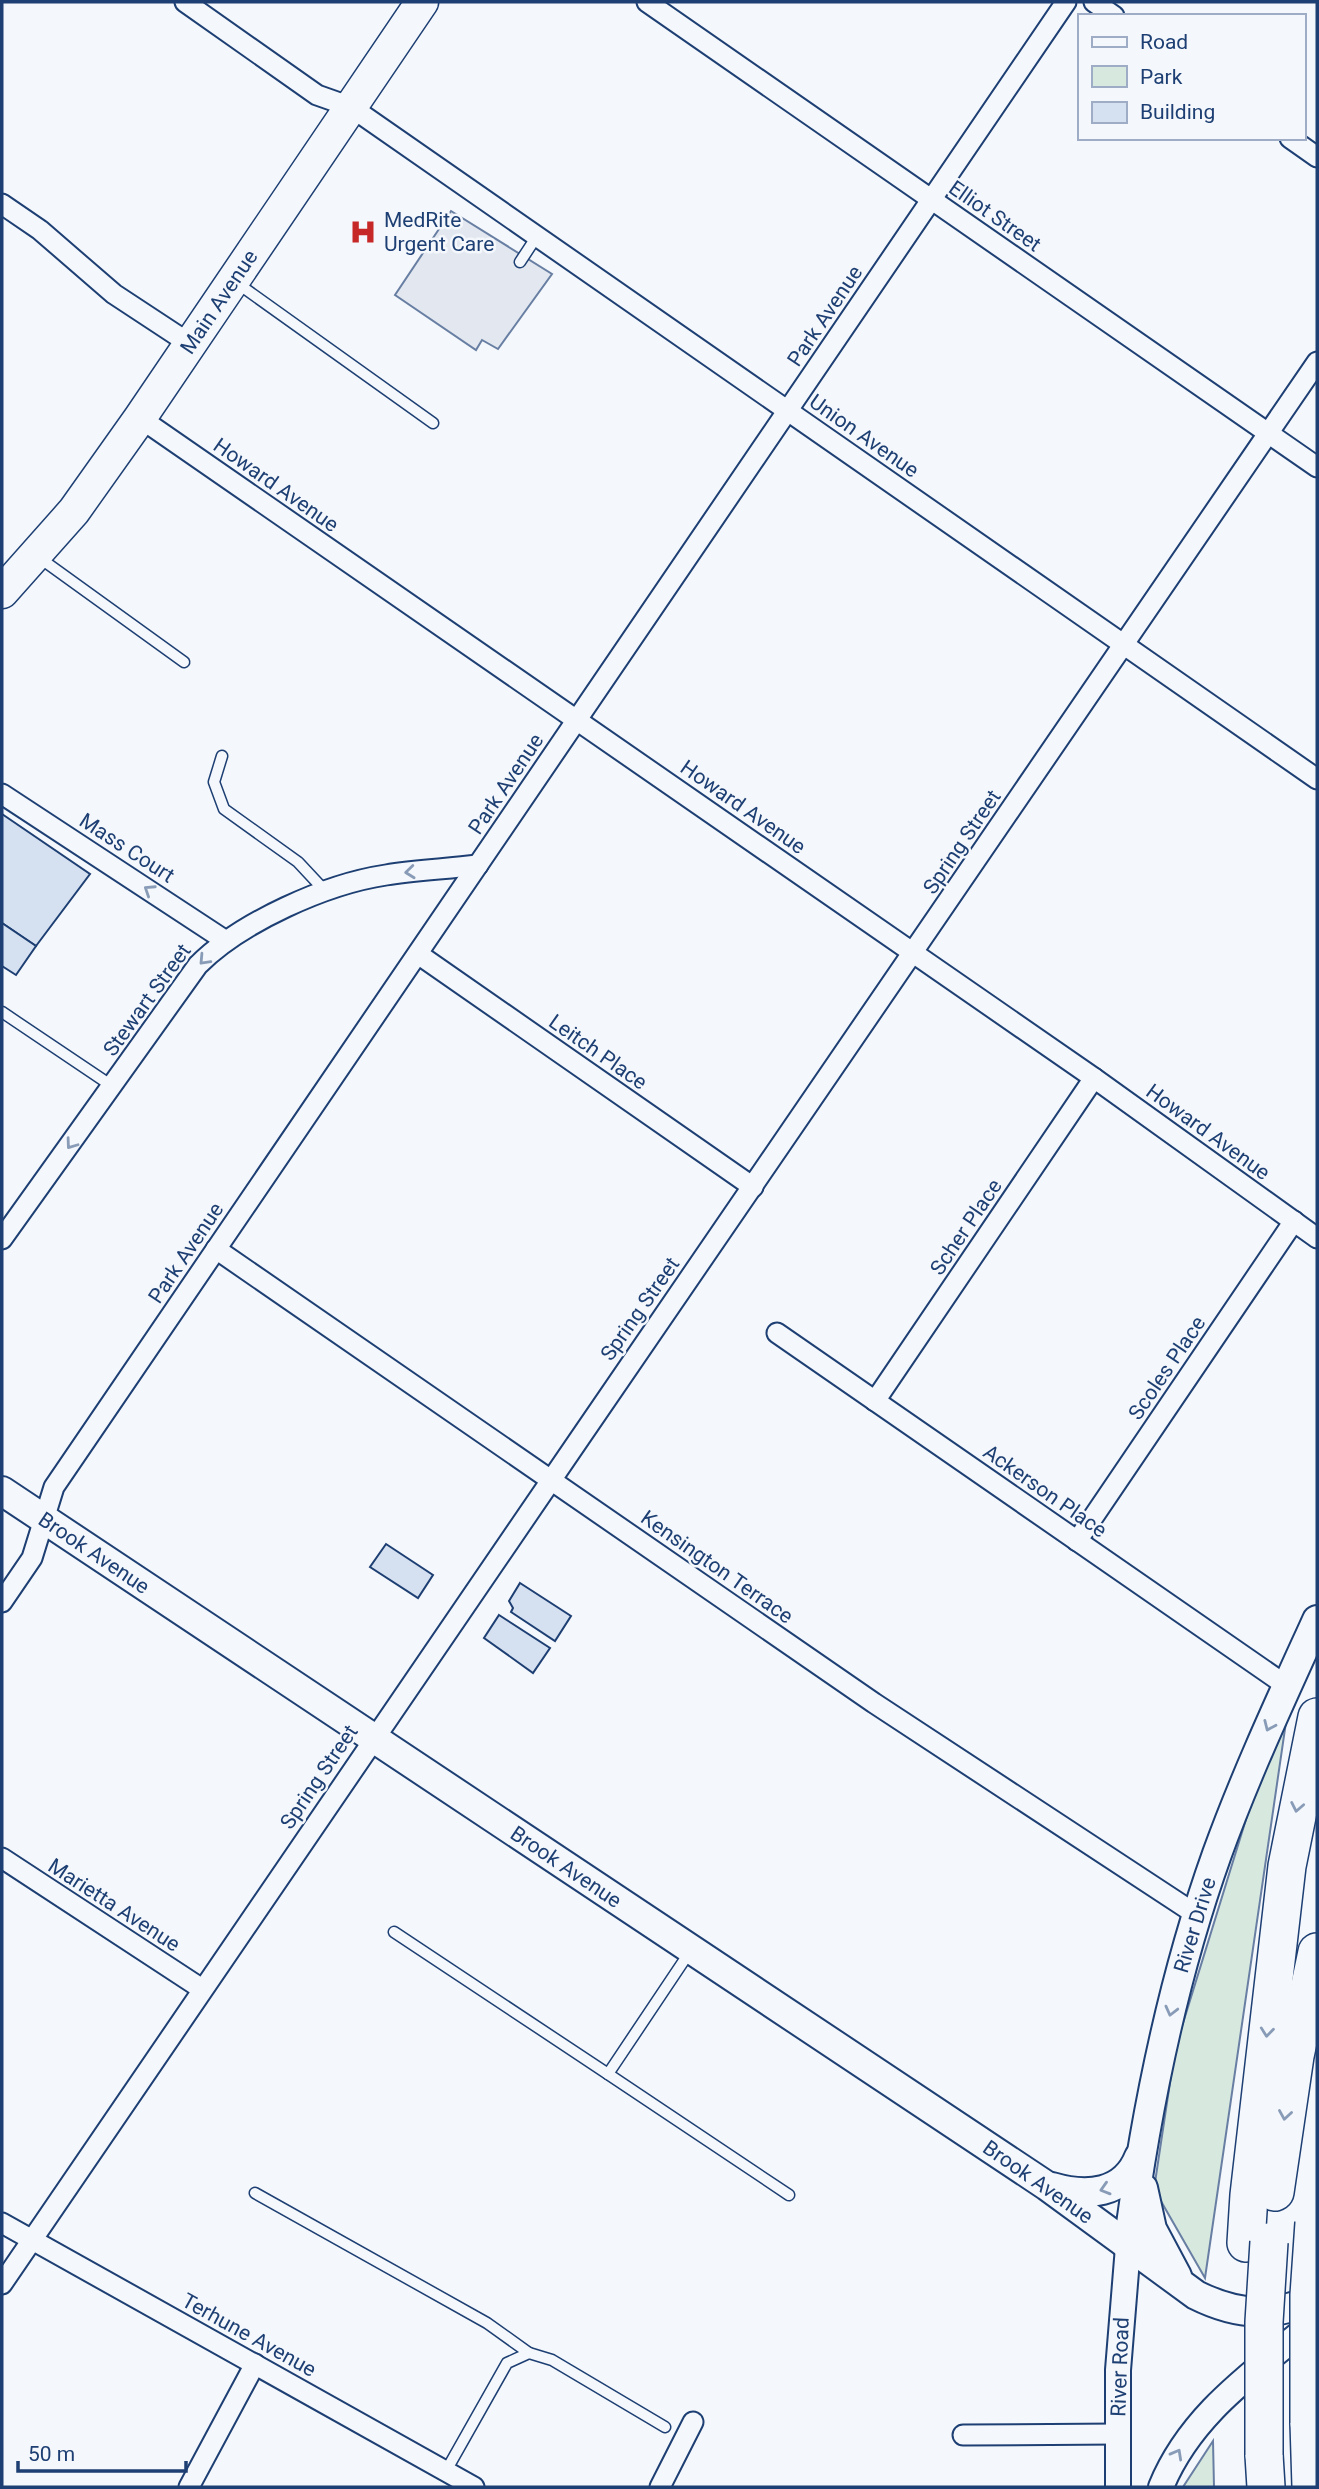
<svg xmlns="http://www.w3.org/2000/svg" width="1319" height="2489" font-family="Roboto,sans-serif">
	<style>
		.green { fill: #d7e8df; stroke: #687fa3; stroke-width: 2 }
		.parking { fill: #e3e8f0; stroke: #687fa3; stroke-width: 2 }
		.building { fill: #d5e0f0; stroke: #1d3f73; stroke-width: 2 }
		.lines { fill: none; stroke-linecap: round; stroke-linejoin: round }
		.service-casing { stroke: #1d3f73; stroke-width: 13 }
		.minor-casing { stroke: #1d3f73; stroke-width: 23 }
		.tertiary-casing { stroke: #1d3f73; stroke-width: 28 }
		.secondary-casing { stroke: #1d3f73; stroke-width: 32 }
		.primary-casing { stroke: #1d3f73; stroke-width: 35 }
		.motorway-casing { stroke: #1d3f73; stroke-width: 40 }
		.service { stroke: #f4f7fb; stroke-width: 10 }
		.minor { stroke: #f4f7fb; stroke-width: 19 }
		.tertiary { stroke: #f4f7fb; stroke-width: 24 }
		.secondary { stroke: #f4f7fb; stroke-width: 28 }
		.primary { stroke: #f4f7fb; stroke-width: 32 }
		.motorway { stroke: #f4f7fb; stroke-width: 37 }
		.motorway-bridge-casing { stroke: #1d3f73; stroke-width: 40; stroke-linecap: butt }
		.motorway-bridge { stroke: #f4f7fb; stroke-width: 37 }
		.oneway { stroke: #889bb7 }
		.labels { text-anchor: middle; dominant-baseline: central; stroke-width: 5; stroke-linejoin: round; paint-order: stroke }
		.street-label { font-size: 21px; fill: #1d3f73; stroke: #f4f7fb }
		.poi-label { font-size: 21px; fill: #1d3f73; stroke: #f4f7fb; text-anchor: start }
	</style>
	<rect width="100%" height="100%" fill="#f4f7fb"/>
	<g class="green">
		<path d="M1286,1722L1205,2278L1154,2189L1175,2049L1260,1774Z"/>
		<path d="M1213,2441L1214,2487H1183Z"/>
	</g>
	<path class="parking" d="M451,211L552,274L498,349L482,340L476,350L395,295Z"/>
	<g class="building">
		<path d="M2,814L90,874L36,946L2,923Z"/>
		<path d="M2,923L36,946L16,975L2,966Z"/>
		<path d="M386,1544L433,1575L418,1598L370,1567Z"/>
		<path d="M520,1583L571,1616L555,1641L511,1612L513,1608L509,1601Z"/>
		<path d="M499,1615L550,1648L533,1673L484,1638Z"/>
	</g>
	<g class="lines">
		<g class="service-casing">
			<g id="service">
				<path d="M520,262L537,236"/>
				<path d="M237,283L433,423"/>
				<path d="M37,556L184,662"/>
				<path d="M222,756L214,782L224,809L298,862L326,892"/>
				<path d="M2,1012L112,1086"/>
				<path d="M394,1932L608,2074L691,1950"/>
				<path d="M608,2074L789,2195"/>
				<path d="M255,2193L487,2323L529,2353"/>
				<path d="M446,2471L507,2363L529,2353L552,2360L665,2427"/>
			</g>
		</g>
		<g class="minor-casing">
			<g id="minor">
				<path d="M185,2L317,95L351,107L1317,779"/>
				<path d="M647,2L1317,467"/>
				<path d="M1094,2L1114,16"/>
				<path d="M1290,138L1317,157"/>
				<path d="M2,204L40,230L114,294L190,344"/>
				<path d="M140,418L1094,1078L1317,1238"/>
				<path d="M2,794L226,941"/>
				<path d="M418,954L753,1187"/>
				<path d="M2,1239L198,965C241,922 326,884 386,875C416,870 447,869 478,865"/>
				<path d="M216,1249L874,1703L1197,1915"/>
				<path d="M777,1333L1287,1686"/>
				<path d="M875,1401L1094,1078"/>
				<path d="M1077,1541L1294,1221"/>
				<path d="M2,1602L32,1558L54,1487L1066,2"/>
				<path d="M2,1858L202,1989"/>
				<path d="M2,2223L474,2487"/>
				<path d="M2,2284C438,1642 880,1003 1317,362"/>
				<path d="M963,2435L1118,2434"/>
				<path d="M189,2487L255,2364"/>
				<path d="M660,2487L693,2422"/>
			</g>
		</g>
		<g class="tertiary-casing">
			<g id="tertiary">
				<path d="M1118,2487V2370L1128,2247"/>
				<path d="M1161,2487C1191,2413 1256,2371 1315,2321"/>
			</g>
		</g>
		<g class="secondary-casing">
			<g id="secondary">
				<path d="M2,1491L1047,2186L1196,2295C1238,2316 1276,2318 1317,2297"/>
				<path d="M1052,2187C1086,2197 1124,2195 1139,2157"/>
				<path d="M1143,2188L1152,2229L1177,2276"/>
				<path d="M1128,2247C1145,2114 1172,1980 1217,1854C1246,1774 1282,1697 1317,1620"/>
			</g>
		</g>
		<g class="primary-casing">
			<path id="primary" d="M2,592L74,511L140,418L422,2"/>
		</g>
		<g class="motorway-casing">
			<g id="motorway">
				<path d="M1275,2192L1295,2056L1317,1952"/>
				<path d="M1246,2243L1249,2195L1287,1866L1317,1717"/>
				<path d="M1309,2423L1311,2487"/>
				<path d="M1264,2455L1266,2487"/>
			</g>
		</g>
		<use href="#service" class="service"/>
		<use href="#minor" class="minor"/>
		<use href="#tertiary" class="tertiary"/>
		<use href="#secondary" class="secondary"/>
		<use href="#primary" class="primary"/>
		<use href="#motorway" class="motorway"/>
		<g class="motorway-bridge-casing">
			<g id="motorway-bridge">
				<path d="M1309,2423V2295L1314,2223"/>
				<path d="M1264,2455V2322L1269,2242"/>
			</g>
		</g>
		<use href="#motorway-bridge" class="motorway-bridge"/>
	</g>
	<defs><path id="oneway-chevron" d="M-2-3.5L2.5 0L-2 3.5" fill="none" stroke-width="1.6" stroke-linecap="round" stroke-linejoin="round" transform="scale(1.75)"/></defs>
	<g class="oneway">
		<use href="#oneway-chevron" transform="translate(410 872) rotate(174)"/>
		<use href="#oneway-chevron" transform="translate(149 890) rotate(-147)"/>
		<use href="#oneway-chevron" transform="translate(204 960) rotate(133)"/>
		<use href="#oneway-chevron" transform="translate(71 1144) rotate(126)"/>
		<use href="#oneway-chevron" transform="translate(1269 1726) rotate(114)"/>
		<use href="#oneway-chevron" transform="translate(1297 1807) rotate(101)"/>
		<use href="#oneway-chevron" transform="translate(1171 2011) rotate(104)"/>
		<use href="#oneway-chevron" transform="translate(1267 2032) rotate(96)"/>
		<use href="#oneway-chevron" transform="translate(1285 2115) rotate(99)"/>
		<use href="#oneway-chevron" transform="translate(1105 2189) rotate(163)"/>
		<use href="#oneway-chevron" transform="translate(1177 2454) rotate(-61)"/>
	</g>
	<defs>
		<g id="hospital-bare" transform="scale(2.1)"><path d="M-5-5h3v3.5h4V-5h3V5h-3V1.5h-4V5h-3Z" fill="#c62828" stroke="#f4f7fb" stroke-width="2.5" paint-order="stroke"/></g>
	</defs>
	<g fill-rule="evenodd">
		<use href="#hospital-bare" x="363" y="232"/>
	</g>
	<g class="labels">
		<g class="street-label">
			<text transform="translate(995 216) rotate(35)">Elliot Street</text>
			<text transform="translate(219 302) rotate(-56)">Main Avenue</text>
			<text transform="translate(825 316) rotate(-56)">Park Avenue</text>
			<text transform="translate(864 436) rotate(35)">Union Avenue</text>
			<text transform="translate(276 485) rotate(35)">Howard Avenue</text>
			<text transform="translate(506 784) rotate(-56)">Park Avenue</text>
			<text transform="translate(743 807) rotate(35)">Howard Avenue</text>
			<text transform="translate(962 842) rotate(-56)">Spring Street</text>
			<text transform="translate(127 848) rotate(33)">Mass Court</text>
			<text transform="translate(147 1000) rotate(-54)">Stewart Street</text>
			<text transform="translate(598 1052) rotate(35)">Leitch Place</text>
			<text transform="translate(1208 1132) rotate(36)">Howard Avenue</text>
			<text transform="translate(966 1227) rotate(-56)">Scher Place</text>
			<text transform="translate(186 1253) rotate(-56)">Park Avenue</text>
			<text transform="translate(640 1309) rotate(-55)">Spring Street</text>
			<text transform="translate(1167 1368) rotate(-56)">Scoles Place</text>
			<text transform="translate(1045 1491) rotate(35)">Ackerson Place</text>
			<text transform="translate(94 1553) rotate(34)">Brook Avenue</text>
			<text transform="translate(717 1567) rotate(35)">Kensington Terrace</text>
			<text transform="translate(319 1777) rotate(-56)">Spring Street</text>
			<text transform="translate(566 1867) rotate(34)">Brook Avenue</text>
			<text transform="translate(114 1905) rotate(33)">Marietta Avenue</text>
			<text transform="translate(1195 1925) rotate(-73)">River Drive</text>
			<text transform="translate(1038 2182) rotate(35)">Brook Avenue</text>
			<text transform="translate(249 2335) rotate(29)">Terhune Avenue</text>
			<text transform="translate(1120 2367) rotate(-88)">River Road</text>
		</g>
		<g class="poi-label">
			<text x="384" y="220">MedRite<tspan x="384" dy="24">Urgent Care</tspan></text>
		</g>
	</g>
	<rect width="1319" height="2489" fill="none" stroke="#1d3f73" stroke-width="7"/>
	<rect x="1078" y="14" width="228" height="126" fill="#f4f7fb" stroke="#9eadc5" stroke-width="2"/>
	<rect x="1092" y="37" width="35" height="10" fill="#f4f7fb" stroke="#9eadc5" stroke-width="2"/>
	<text x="1140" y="49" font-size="21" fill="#1d3f73">Road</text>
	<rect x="1092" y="66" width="35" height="21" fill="#d7e8df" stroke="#9eadc5" stroke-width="2"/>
	<text x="1140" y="84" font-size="21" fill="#1d3f73">Park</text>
	<rect x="1092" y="102" width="35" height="21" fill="#d5e0f0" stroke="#9eadc5" stroke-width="2"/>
	<text x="1140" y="119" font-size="21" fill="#1d3f73">Building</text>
	<path d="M18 2461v10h168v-10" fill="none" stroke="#1d3f73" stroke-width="3.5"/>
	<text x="28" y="2461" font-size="21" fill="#1d3f73" stroke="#f4f7fb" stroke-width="5" paint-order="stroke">50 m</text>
</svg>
